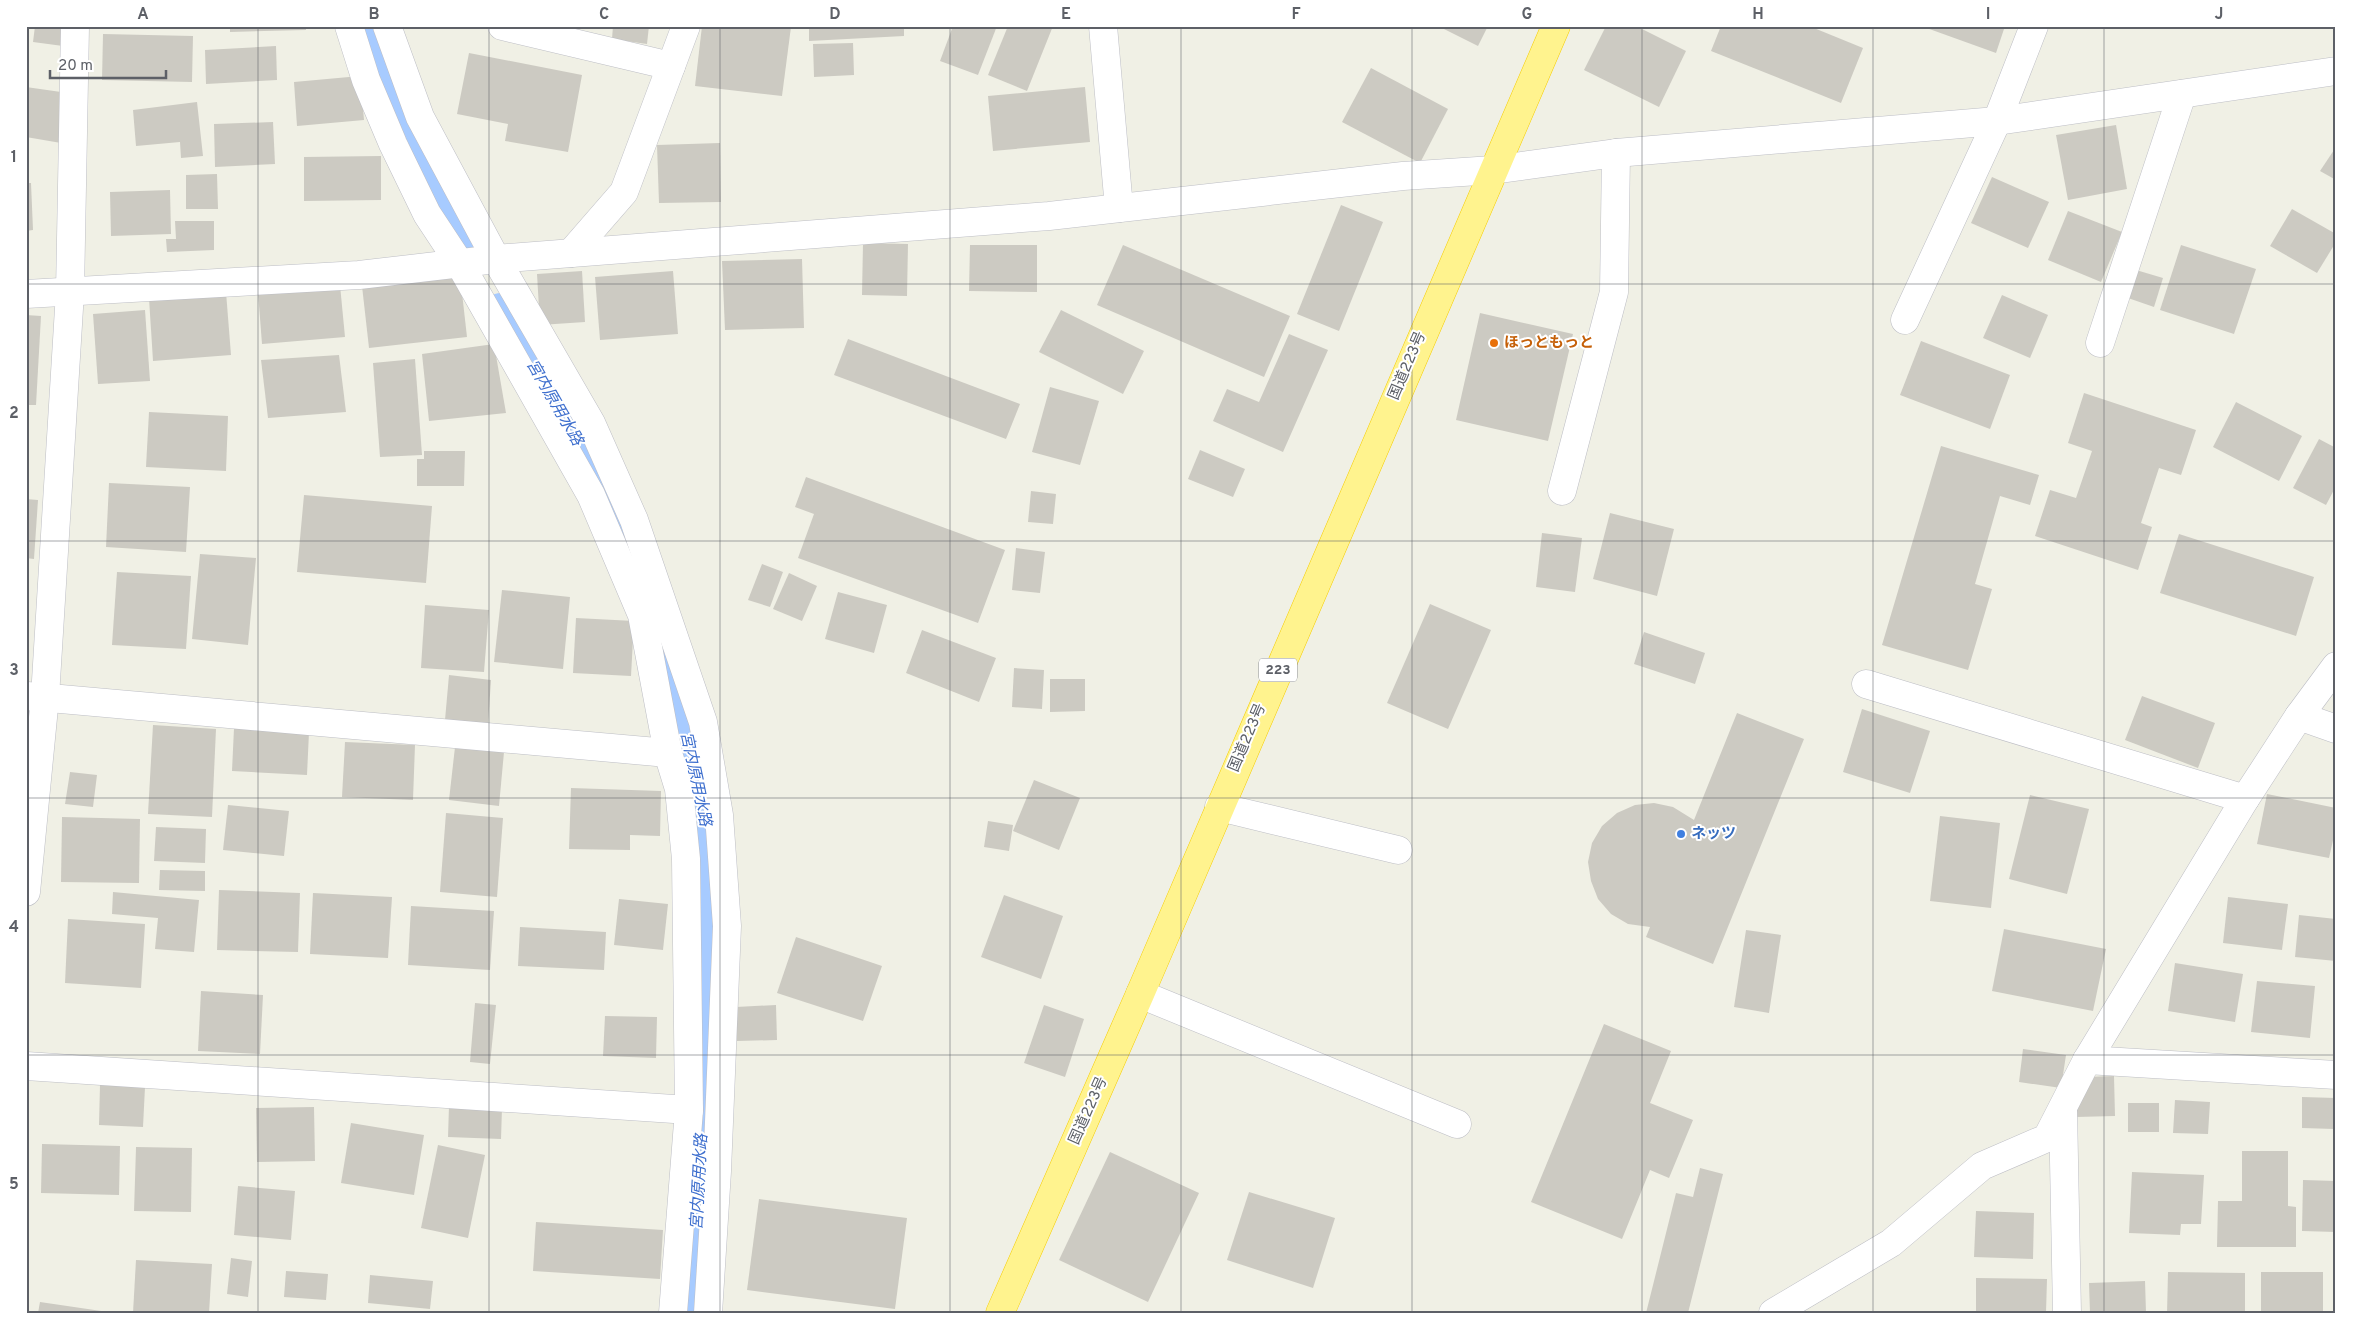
<svg xmlns="http://www.w3.org/2000/svg" width="2362" height="1339" font-family="Overpass,'Noto Sans JP',sans-serif">
	<style>
		.lines { fill: none; stroke-linecap: round; stroke-linejoin: round }
		.canal { stroke: #a7cbff; stroke-width: 40 }
		.building { fill: #cccac2 }
		.minor-casing { stroke: #bdbec5; stroke-width: 29 }
		.highway-casing { stroke: #f6cd00; stroke-width: 29 }
		.minor { stroke: #fff; stroke-width: 28 }
		.highway { stroke: #fff38e; stroke-width: 28 }
		.grid { fill: none; stroke: #5d6067; stroke-width: 1; stroke-opacity: 0.55 }
		.food-dot { fill: #e8710a; stroke: #fff; stroke-width: 2 }
		.shop-dot { fill: #3f7fe0; stroke: #fff; stroke-width: 2 }
		.labels { text-anchor: middle; dominant-baseline: central; stroke-width: 4; stroke-linejoin: round; paint-order: stroke }
		.shield { fill: #fff; stroke: #8e9095; stroke-width: 1 }
		.shield-label { font-size: 14px; font-weight: bold; fill: #5d6067 }
		.food-label { font-size: 15px; font-weight: bold; fill: #c56008; stroke: #fff; text-anchor: start }
		.street-label { font-size: 15px; fill: #5d6067; stroke: #fff }
		.shop-label { font-size: 15px; font-weight: bold; fill: #366cbe; stroke: #fff; text-anchor: start }
		.water-label { font-size: 16px; font-style: italic; fill: #3e6fce; stroke: #fff }
		.neatline { fill: none; stroke: #5d6067; stroke-width: 2 }
		.grid-label { font-size: 16px; text-anchor: middle; font-weight: bold; fill: #5d6067 }
	</style>
	<rect width="100%" height="100%" fill="#f0f0e5"/>
	<g class="lines">
		<g class="canal">
			<path d="M366,26L457,236"/>
			<path d="M501,313L556,402L619,513L627,539"/>
			<path d="M647,601L672,682L698,782L711,860L701,1177L690,1313"/>
		</g>
	</g>
	<g class="building">
		<path d="M35,26H65L63,46L33,42Z"/>
		<path d="M230,26H306V30L230,32Z"/>
		<path d="M613,26H649L647,44L612,39Z"/>
		<path d="M702,26L791,27L782,96L695,86Z"/>
		<path d="M809,26H904V36L809,41Z"/>
		<path d="M953,26H997L978,75L940,61Z"/>
		<path d="M1008,26H1053L1027,91L988,75Z"/>
		<path d="M1438,26H1488L1478,46Z"/>
		<path d="M1606,26H1636L1686,51L1659,107L1584,70Z"/>
		<path d="M1721,26H1809L1863,48L1841,103L1711,51Z"/>
		<path d="M1921,26H2005L1996,53Z"/>
		<path d="M103,34L193,36L192,82L102,80Z"/>
		<path d="M853,43L854,75L814,77L813,44Z"/>
		<path d="M276,46L277,80L206,84L205,50Z"/>
		<path d="M469,53L582,75L568,152L505,141L508,124L457,114Z"/>
		<path d="M1371,68L1448,109L1420,163L1342,122Z"/>
		<path d="M360,76L364,120L297,126L294,82Z"/>
		<path d="M26,87L68,93L61,143L26,137Z"/>
		<path d="M1085,87L1090,142L993,151L988,96Z"/>
		<path d="M197,102L203,156L181,158L180,142L136,146L133,110Z"/>
		<path d="M273,122L275,164L215,167L214,124Z"/>
		<path d="M2116,125L2127,189L2068,200L2056,135Z"/>
		<path d="M720,143L721,202L659,203L657,145Z"/>
		<path d="M2336,147V180L2320,171Z"/>
		<path d="M381,156V200L304,201V157Z"/>
		<path d="M217,174L218,209H186V175Z"/>
		<path d="M1992,177L2049,202L2028,248L1971,223Z"/>
		<path d="M26,183H31L33,230L26,231Z"/>
		<path d="M170,190L171,234L111,236L110,192Z"/>
		<path d="M1341,205L1383,222L1339,331L1297,314Z"/>
		<path d="M2292,209L2336,234V242L2317,273L2270,246Z"/>
		<path d="M2068,211L2122,232L2101,282L2048,260Z"/>
		<path d="M175,221H214V250L167,252L166,239H176Z"/>
		<path d="M863,243L908,244L907,296L862,295Z"/>
		<path d="M970,245H1037V292L969,291Z"/>
		<path d="M1123,245L1290,316L1264,377L1097,305Z"/>
		<path d="M2181,245L2256,269L2234,334L2160,310Z"/>
		<path d="M802,259L804,328L725,330L722,261Z"/>
		<path d="M2136,270L2163,278L2154,307L2128,298Z"/>
		<path d="M582,271L585,322L540,325L537,274Z"/>
		<path d="M673,271L678,334L600,340L595,277Z"/>
		<path d="M460,275L467,337L369,348L362,286Z"/>
		<path d="M340,285L345,337L262,344L258,292Z"/>
		<path d="M226,292L231,355L153,361L149,298Z"/>
		<path d="M2002,295L2048,315L2030,358L1983,338Z"/>
		<path d="M145,310L150,381L98,384L93,314Z"/>
		<path d="M1061,310L1144,351L1123,394L1039,352Z"/>
		<path d="M1480,313L1573,334L1548,441L1456,420Z"/>
		<path d="M26,315L41,316L36,405H26Z"/>
		<path d="M1289,334L1328,350L1283,452L1213,421L1227,389L1259,402Z"/>
		<path d="M848,339L1020,404L1006,439L834,375Z"/>
		<path d="M1921,341L2010,375L1990,429L1900,395Z"/>
		<path d="M494,344L506,413L429,421L422,354Z"/>
		<path d="M339,355L346,412L268,418L261,360Z"/>
		<path d="M415,359L422,455L380,457L373,363Z"/>
		<path d="M1050,387L1099,401L1080,465L1032,452Z"/>
		<path d="M2084,393L2196,430L2181,475L2159,468L2141,523L2152,527L2138,570L2035,536L2050,490L2076,498L2092,451L2068,443Z"/>
		<path d="M2236,402L2302,436L2279,481L2213,447Z"/>
		<path d="M149,412L228,416L226,471L146,467Z"/>
		<path d="M2319,439L2336,448V486L2326,505L2293,488Z"/>
		<path d="M1941,446L2039,475L2030,505L2000,496L1975,584L1992,589L1968,670L1882,645Z"/>
		<path d="M1200,450L1245,469L1233,497L1188,479Z"/>
		<path d="M424,451H465L464,486H417V459H424Z"/>
		<path d="M806,477L1005,550L978,623L798,558L814,514L795,507Z"/>
		<path d="M109,483L190,487L186,552L106,547Z"/>
		<path d="M1031,491L1056,494L1053,524L1028,522Z"/>
		<path d="M304,495L432,506L426,583L297,572Z"/>
		<path d="M26,499L38,500L34,559L26,558Z"/>
		<path d="M1610,513L1674,529L1657,596L1593,579Z"/>
		<path d="M1542,533L1582,538L1575,592L1536,587Z"/>
		<path d="M2179,534L2314,577L2296,636L2160,593Z"/>
		<path d="M1016,548L1045,552L1040,593L1012,590Z"/>
		<path d="M200,554L256,558L248,645L192,639Z"/>
		<path d="M762,564L783,572L770,607L748,600Z"/>
		<path d="M117,572L191,576L186,649L112,645Z"/>
		<path d="M789,573L817,586L802,621L773,609Z"/>
		<path d="M502,590L570,597L563,669L494,662Z"/>
		<path d="M838,592L887,605L874,653L825,639Z"/>
		<path d="M1430,604L1491,630L1448,729L1387,703Z"/>
		<path d="M425,605L489,610L484,672L421,668Z"/>
		<path d="M576,618L634,621L631,676L573,673Z"/>
		<path d="M922,630L996,658L979,702L906,673Z"/>
		<path d="M1644,632L1705,653L1695,684L1634,664Z"/>
		<path d="M1014,668L1044,670L1042,709L1012,707Z"/>
		<path d="M449,675L491,680L488,724L445,720Z"/>
		<path d="M1050,679H1085V711L1050,712Z"/>
		<path d="M2142,696L2215,723L2198,768L2125,740Z"/>
		<path d="M1862,709L1930,731L1910,793L1843,772Z"/>
		<path d="M1737,713L1804,739L1713,964L1646,937L1650,927L1628,924L1611,914L1598,899L1591,881L1588,862L1592,843L1602,826L1617,813L1635,805L1654,803L1673,807L1694,820Z"/>
		<path d="M153,725L216,729L212,817L148,814Z"/>
		<path d="M234,728L309,732L307,775L232,771Z"/>
		<path d="M345,742L415,745L413,800L342,797Z"/>
		<path d="M455,747L504,752L499,806L449,800Z"/>
		<path d="M70,772L97,775L93,807L65,804Z"/>
		<path d="M1034,780L1080,798L1059,850L1013,831Z"/>
		<path d="M571,788L661,791L660,836L630,835V850L569,849Z"/>
		<path d="M2267,794L2336,808V827L2329,858L2257,844Z"/>
		<path d="M2030,795L2089,809L2067,894L2009,879Z"/>
		<path d="M228,805L289,811L284,856L223,850Z"/>
		<path d="M446,813L503,818L497,897L440,892Z"/>
		<path d="M1940,816L2000,823L1991,908L1930,901Z"/>
		<path d="M62,817L140,819L139,883L61,882Z"/>
		<path d="M988,821L1013,825L1009,851L984,847Z"/>
		<path d="M156,827L206,829L205,863L154,861Z"/>
		<path d="M160,870L205,871V891L159,890Z"/>
		<path d="M219,890L300,893L298,952L217,950Z"/>
		<path d="M113,892L199,900L194,952L155,949L158,918L112,914Z"/>
		<path d="M313,893L392,897L388,958L310,954Z"/>
		<path d="M1004,895L1063,916L1041,979L981,957Z"/>
		<path d="M2228,897L2288,904L2282,950L2223,943Z"/>
		<path d="M619,899L668,904L663,950L614,945Z"/>
		<path d="M411,906L494,911L490,970L408,965Z"/>
		<path d="M2299,915L2336,919V961L2295,957Z"/>
		<path d="M68,919L145,924L141,988L65,983Z"/>
		<path d="M520,927L606,932L604,970L518,966Z"/>
		<path d="M2004,929L2106,949L2093,1011L1992,991Z"/>
		<path d="M1746,930L1781,935L1769,1013L1734,1007Z"/>
		<path d="M796,937L882,966L863,1021L777,993Z"/>
		<path d="M2175,963L2243,974L2235,1022L2168,1011Z"/>
		<path d="M2257,981L2315,986L2310,1038L2251,1032Z"/>
		<path d="M201,991L263,995L260,1054L198,1051Z"/>
		<path d="M475,1003L496,1005L490,1064L470,1062Z"/>
		<path d="M776,1005L777,1040L737,1041L736,1007Z"/>
		<path d="M1044,1005L1084,1019L1065,1077L1024,1063Z"/>
		<path d="M605,1016L657,1017L656,1058L603,1056Z"/>
		<path d="M1604,1024L1671,1051L1650,1103L1693,1120L1669,1178L1650,1170L1622,1239L1531,1202Z"/>
		<path d="M2023,1049L2066,1055L2061,1088L2019,1082Z"/>
		<path d="M2114,1076L2115,1116L2076,1117L2075,1093L2085,1077Z"/>
		<path d="M100,1085L145,1087L143,1127L99,1125Z"/>
		<path d="M2302,1097L2336,1098V1148H2334V1129L2302,1128Z"/>
		<path d="M2175,1100L2210,1102L2208,1134L2173,1133Z"/>
		<rect x="2128" y="1103" width="31" height="29"/>
		<path d="M449,1106L502,1108L501,1139L448,1137Z"/>
		<path d="M314,1107L315,1161L257,1162L256,1108Z"/>
		<path d="M351,1123L424,1135L414,1195L341,1183Z"/>
		<path d="M42,1144L120,1146L119,1195L41,1193Z"/>
		<path d="M438,1145L485,1155L468,1238L421,1228Z"/>
		<path d="M136,1147L192,1148L191,1212L134,1211Z"/>
		<path d="M2242,1151H2288V1206L2296,1207V1247H2217L2218,1201H2242Z"/>
		<path d="M1110,1152L1199,1193L1148,1302L1059,1260Z"/>
		<path d="M1700,1168L1723,1174L1688,1313H1646L1676,1193L1693,1197Z"/>
		<path d="M2132,1172L2204,1175L2201,1224H2181L2180,1235L2129,1233Z"/>
		<path d="M2303,1180L2336,1181V1232L2302,1231Z"/>
		<path d="M238,1186L295,1191L291,1240L234,1235Z"/>
		<path d="M1249,1192L1335,1218L1313,1288L1227,1260Z"/>
		<path d="M759,1199L907,1218L895,1309L747,1290Z"/>
		<path d="M1976,1211L2034,1213L2033,1259L1974,1257Z"/>
		<path d="M536,1222L663,1230L660,1279L533,1271Z"/>
		<path d="M231,1258L252,1261L248,1297L227,1294Z"/>
		<path d="M136,1260L212,1264L209,1313H133Z"/>
		<path d="M286,1271L328,1274L326,1300L284,1297Z"/>
		<path d="M2168,1272L2245,1273V1313H2167Z"/>
		<rect x="2261" y="1272" width="62" height="41"/>
		<path d="M370,1275L433,1281L430,1309L368,1303Z"/>
		<path d="M1976,1278L2047,1279L2046,1313H1976Z"/>
		<path d="M2145,1281L2146,1313H2090L2089,1283Z"/>
		<path d="M2334,1286H2336V1313H2333Z"/>
		<path d="M40,1302L108,1312V1313H38Z"/>
	</g>
	<g class="lines">
		<g class="minor-casing">
			<g id="minor">
				<path d="M349,26L366,80L393,144L427,214L460,264L591,495L642,615L668,753L679,789L686,859L689,1110L673,1313"/>
				<path d="M387,26L420,117L496,259L591,423L634,520L703,722L719,815L727,926L717,1171L708,1313"/>
				<path d="M502,26L671,66"/>
				<path d="M1103,26L1119,208"/>
				<path d="M571,253L624,192L686,26"/>
				<path d="M26,294L359,275L496,259L1049,216L1403,176L1493,170L1616,153L1997,121L2336,71"/>
				<path d="M1905,320L1997,121L2034,26"/>
				<path d="M2100,343L2182,94"/>
				<path d="M1562,491L1614,292L1616,153"/>
				<path d="M1866,684L2245,799"/>
				<path d="M27,696L668,753"/>
				<path d="M2299,716L2336,729"/>
				<path d="M1219,807L1398,850"/>
				<path d="M26,892L45,697L70,292L75,26"/>
				<path d="M1140,994L1457,1124"/>
				<path d="M2087,1060L2336,1075"/>
				<path d="M26,1066L689,1110"/>
				<path d="M2063,1109L2067,1313"/>
				<path d="M1773,1313L1891,1243L1982,1166L2047,1138L2087,1060L2245,799L2299,716L2336,666"/>
			</g>
		</g>
		<g class="highway-casing">
			<path id="highway" d="M1000,1313L1140,994L1556,26"/>
		</g>
		<use href="#minor" class="minor"/>
		<use href="#highway" class="highway"/>
	</g>
	<path class="grid" d="M258,26V1313M489,26V1313M720,26V1313M950,26V1313M1181,26V1313M1412,26V1313M1642,26V1313M1873,26V1313M2104,26V1313M26,284H2336M26,541H2336M26,798H2336M26,1055H2336"/>
	<circle class="food-dot" cx="1494" cy="343" r="5"/>
	<circle class="shop-dot" cx="1681" cy="834" r="5"/>
	<g class="labels">
		<rect class="shield" x="1259" y="658.5" width="38" height="23" rx="4"/>
		<g class="shield-label">
			<text x="1278" y="670">223</text>
		</g>
		<g class="food-label">
			<text x="1504" y="343">ほっともっと</text>
		</g>
		<g class="street-label">
			<text transform="translate(1408 366) rotate(-67)">国道223号</text>
			<text transform="translate(1248 738) rotate(-67)">国道223号</text>
			<text transform="translate(1089 1111) rotate(-66)">国道223号</text>
		</g>
		<g class="shop-label">
			<text x="1691" y="834">ネッツ</text>
		</g>
		<g class="water-label">
			<text transform="translate(554 403) rotate(60)">宮内原用水路</text>
			<text transform="translate(695 779) rotate(78)">宮内原用水路</text>
			<text transform="translate(700 1182) rotate(-87)">宮内原用水路</text>
		</g>
	</g>
	<rect width="2362" height="1339" fill="none" stroke="#ffffff" stroke-width="55"/>
	<path d="M50 70v8h116v-8" fill="none" stroke="#5d6067" stroke-width="2.5"/>
	<text x="58" y="70" font-size="15" fill="#5d6067" stroke="#ffffff" stroke-width="4" paint-order="stroke">20 m</text>
	<rect x="28" y="28" width="2306" height="1284" class="neatline"/>
	<g class="grid-label">
		<text x="143" y="19">A</text>
		<text x="374" y="19">B</text>
		<text x="604" y="19">C</text>
		<text x="835" y="19">D</text>
		<text x="1066" y="19">E</text>
		<text x="1296" y="19">F</text>
		<text x="1527" y="19">G</text>
		<text x="1758" y="19">H</text>
		<text x="1988" y="19">I</text>
		<text x="2219" y="19">J</text>
		<text x="14" y="162">1</text>
		<text x="14" y="418">2</text>
		<text x="14" y="675">3</text>
		<text x="14" y="932">4</text>
		<text x="14" y="1189">5</text>
	</g>
</svg>
